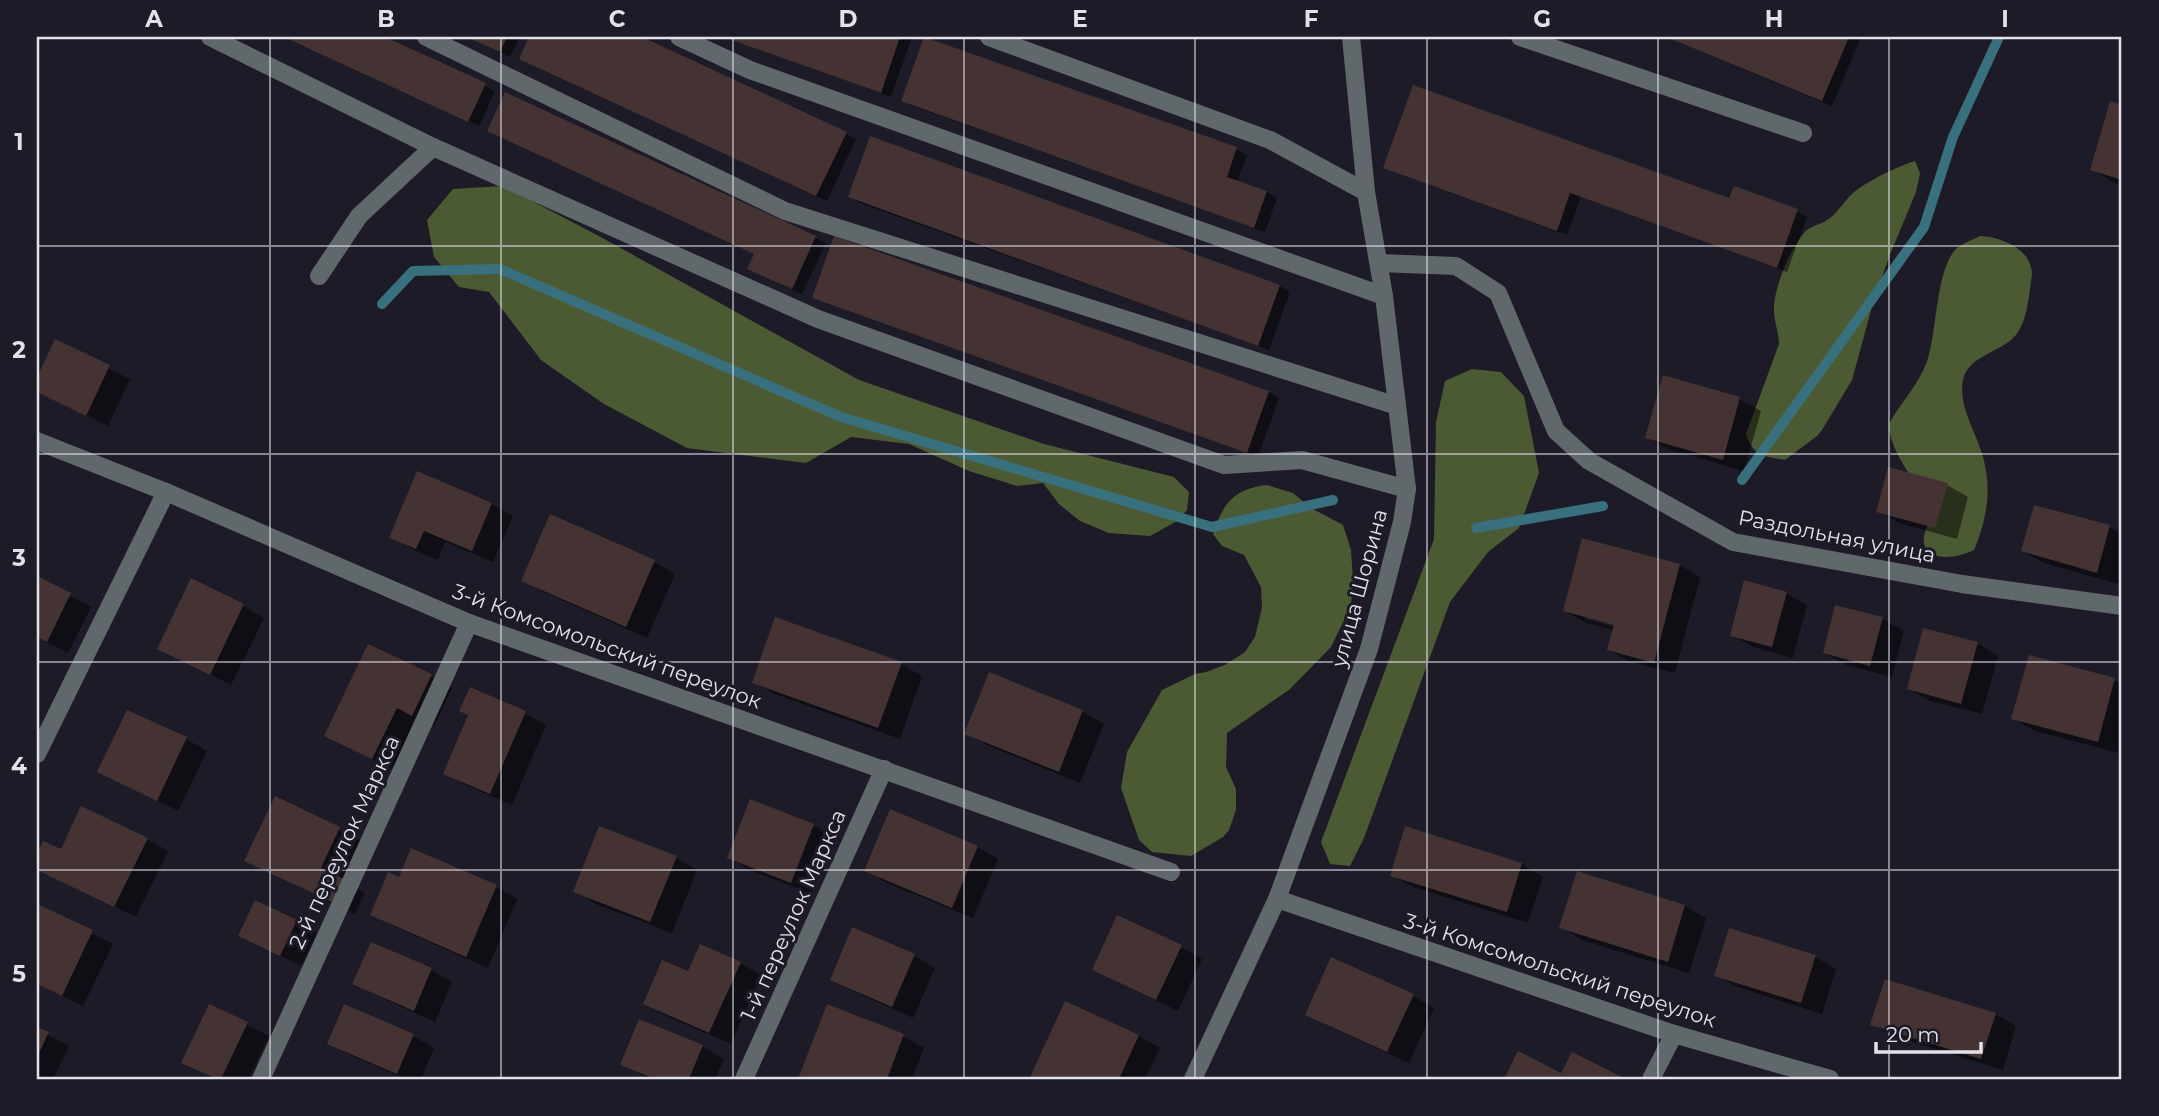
<svg xmlns="http://www.w3.org/2000/svg" width="2159" height="1116" font-family="Montserrat,sans-serif">
	<style>
		.forest { fill: #4c5a33 }
		.shadow { fill: #0007; fill-rule: evenodd }
		.lines { fill: none; stroke-linecap: round; stroke-linejoin: round }
		.stream { stroke: #38717d; stroke-width: 10 }
		.building { fill: #443332 }
		.minor { stroke: #61686c; stroke-width: 18 }
		.grid { fill: none; stroke: #e3e2eb; stroke-width: 2; stroke-opacity: 0.55 }
		.labels { text-anchor: middle; dominant-baseline: central; stroke-width: 6; stroke-linejoin: round; paint-order: stroke }
		.street-label { font-size: 21px; fill: #e3e2eb; stroke: #1d1b27 }
		.neatline { fill: none; stroke: #e3e2eb; stroke-width: 2.5 }
		.grid-label { font-size: 23px; text-anchor: middle; font-weight: bold; fill: #e3e2eb }
	</style>
	<rect width="100%" height="100%" fill="#1d1b27"/>
	<g class="forest">
		<path d="M1915,161L1920,173L1916,192L1889,257L1873,303L1852,380L1822,430L1817,436L1785,460C1763,456 1754,457 1746,434L1779,344C1779,332 1773,319 1774,307C1775,285 1790,250 1804,233C1809,226 1820,225 1827,220C1837,214 1844,201 1853,193C1867,181 1898,166 1915,161Z"/>
		<path d="M503,186L597,235L859,380L1044,444L1174,477L1189,492L1187,510L1177,521L1150,536L1109,533L1080,521L1059,504L1043,483L1017,486L969,471L909,444L851,437L806,463L687,448L604,404L541,360L489,292L459,287L434,257L427,220L453,189Z"/>
		<path d="M1980,236C2002,237 2032,249 2032,275C2029,293 2028,317 2018,332C2006,352 1968,354 1963,380C1958,407 1976,431 1983,457C1992,490 1987,519 1974,550C1961,557 1928,564 1924,543C1922,533 1931,519 1935,510C1919,487 1889,452 1889,424C1901,402 1921,382 1928,358C1937,330 1936,269 1956,249C1963,243 1972,240 1980,236Z"/>
		<path d="M1472,369L1501,372L1524,396L1539,473L1519,528L1488,552L1450,602L1364,838L1350,866L1330,864L1321,842L1434,539L1436,422L1445,381Z"/>
		<path d="M1267,485L1293,493L1311,508L1343,525L1351,550L1353,579L1351,606L1331,647L1290,689L1227,733L1226,767L1236,789V810L1229,830L1223,837L1191,856L1152,852L1139,840L1121,788L1127,752L1162,690L1195,674L1206,672L1225,665L1245,652L1255,637L1262,607L1261,587L1244,555L1222,546L1213,534C1223,503 1234,489 1267,485Z"/>
	</g>
	<g class="shadow">
		<path d="M285,37H381L495,91L479,126Z"/>
		<path d="M467,37H520L510,57Z"/>
		<path d="M531,37H638L856,139L827,201L531,64L521,58Z"/>
		<path d="M724,37H912L891,97Z"/>
		<path d="M1666,37H1861L1832,106Z"/>
		<path d="M926,38L1237,149L1247,155L1237,182L1267,192L1277,198L1265,232L913,106L903,100Z"/>
		<path d="M506,94L826,243L802,294L759,274L755,254Z"/>
		<path d="M2111,103L2122,107V184L2113,182L2092,169Z"/>
		<path d="M871,139L1280,286L1290,292L1269,350L860,203L850,197Z"/>
		<path d="M1385,168L1731,201L1735,188L1797,211L1807,217L1787,272L1581,197L1567,235L1396,173Z"/>
		<path d="M836,238L1269,392L1279,398L1258,457L825,303L814,297Z"/>
		<path d="M55,342L130,379L108,426L37,390V381Z"/>
		<path d="M1739,399L1761,411L1744,471L1668,449L1647,437Z"/>
		<path d="M418,473L492,504L513,516L493,562L445,542L438,560L412,549L391,537Z"/>
		<path d="M1947,485L1968,497L1957,539L1899,523L1878,511Z"/>
		<path d="M551,516L654,562L675,574L647,638L544,592L523,580Z"/>
		<path d="M2109,527L2122,534V569L2118,584L2044,563L2023,551Z"/>
		<path d="M1679,565L1700,577L1675,673L1630,662L1609,650L1614,630L1586,623L1565,611ZM1585,616L1623,626L1622,629L1585,619Z"/>
		<path d="M37,578L91,607L68,653L37,637Z"/>
		<path d="M1786,593L1807,605L1793,658L1753,647L1732,635Z"/>
		<path d="M243,606L264,618L231,685L159,648Z"/>
		<path d="M1883,619L1904,631L1892,677L1846,665L1825,653Z"/>
		<path d="M1977,643L1998,656L1982,714L1930,701L1909,689Z"/>
		<path d="M901,664L922,676L900,739L775,694L754,682Z"/>
		<path d="M990,675L1083,712L1104,724L1080,783L987,745L966,733Z"/>
		<path d="M431,676L452,688L434,726L418,718L394,770L327,736Z"/>
		<path d="M2114,680L2122,684V742L2119,753L2035,731L2014,719Z"/>
		<path d="M471,689L525,713L546,725L512,805L466,785L445,773L470,716Z"/>
		<path d="M186,739L207,751L178,811L99,771Z"/>
		<path d="M276,799L360,841L342,880L365,893L355,914L268,872L247,860Z"/>
		<path d="M813,825L834,837L812,894L750,870L729,858Z"/>
		<path d="M1406,828L1522,864L1543,877L1528,923L1413,887L1392,875Z"/>
		<path d="M147,839L168,851L136,917L37,869V858L44,843L62,851Z"/>
		<path d="M977,847L998,859L973,918L887,883L866,870Z"/>
		<path d="M412,850L496,887L517,899L488,968L393,926L372,914L400,879Z"/>
		<path d="M676,858L697,870L672,933L596,904L575,891Z"/>
		<path d="M1578,873L1685,906L1706,918L1689,973L1582,940L1561,927Z"/>
		<path d="M37,906L113,944L83,1006L37,984Z"/>
		<path d="M1118,917L1181,947L1202,959L1178,1011L1115,981L1094,969Z"/>
		<path d="M296,921L317,933L301,966L240,935Z"/>
		<path d="M372,944L431,970L452,982L435,1022L376,995L355,983Z"/>
		<path d="M914,956L935,968L913,1018L853,991L832,979Z"/>
		<path d="M1815,957L1836,969L1822,1014L1737,987L1716,975Z"/>
		<path d="M740,963L761,975L731,1044L666,1016L645,1003Z"/>
		<path d="M1413,996L1434,1008L1409,1063L1328,1026L1307,1014Z"/>
		<path d="M1066,1003L1139,1036L1160,1048L1145,1079H1038L1033,1076Z"/>
		<path d="M210,1006L269,1036L248,1079H215L183,1062Z"/>
		<path d="M345,1006L413,1036L434,1048L421,1079H406L350,1055L329,1043Z"/>
		<path d="M828,1007L903,1036L924,1048L912,1079H800Z"/>
		<path d="M1995,1014L2016,1026L2003,1070L1893,1036L1872,1024Z"/>
		<path d="M640,1021L703,1047L724,1059L715,1079H650L622,1064Z"/>
		<path d="M37,1029L69,1046L53,1079H37Z"/>
		<path d="M1519,1054L1562,1075L1572,1054L1623,1079H1506Z"/>
	</g>
	<g class="lines">
		<g class="stream">
			<path d="M382,304L413,271L500,269L841,417L1212,527L1333,500"/>
			<path d="M1742,480L1924,227L1953,137L1999,37"/>
			<path d="M1476,528L1603,506"/>
		</g>
	</g>
	<g class="building">
		<path d="M284,37H385L486,83L468,122Z"/>
		<path d="M466,37H507L500,52Z"/>
		<path d="M529,37H642L847,132L816,196L519,59Z"/>
		<path d="M723,37H900L881,93Z"/>
		<path d="M924,37L1237,147L1227,177L1267,191L1254,228L901,101Z"/>
		<path d="M1666,37H1849L1822,101Z"/>
		<path d="M1413,85L1729,198L1734,186L1798,209L1777,268L1570,193L1557,231L1383,168Z"/>
		<path d="M505,92L816,236L792,289L747,269L754,254L487,131Z"/>
		<path d="M2110,101L2122,105V180L2090,170Z"/>
		<path d="M870,136L1280,285L1258,346L848,197Z"/>
		<path d="M834,236L1269,391L1247,453L812,298Z"/>
		<path d="M55,339L110,365L86,416L37,392V377Z"/>
		<path d="M1663,375L1740,397L1723,460L1645,438Z"/>
		<path d="M1888,467L1948,483L1935,528L1876,512Z"/>
		<path d="M417,471L492,503L472,551L424,531L416,549L389,538Z"/>
		<path d="M2034,505L2110,525L2097,573L2021,551Z"/>
		<path d="M550,514L655,560L626,627L521,581Z"/>
		<path d="M1582,538L1680,564L1654,663L1607,650L1614,625L1563,611Z"/>
		<path d="M37,576L71,593L47,642L37,637Z"/>
		<path d="M191,578L244,604L210,675L157,649Z"/>
		<path d="M1744,580L1787,592L1772,647L1730,636Z"/>
		<path d="M1835,605L1883,617L1870,666L1823,653Z"/>
		<path d="M775,617L902,662L878,728L752,683Z"/>
		<path d="M1923,628L1978,642L1961,704L1907,689Z"/>
		<path d="M368,644L432,674L412,716L397,708L372,759L324,736Z"/>
		<path d="M2029,655L2115,678L2098,742L2011,719Z"/>
		<path d="M989,672L1083,710L1059,772L964,734Z"/>
		<path d="M470,687L526,711L490,794L443,774L468,715L459,711Z"/>
		<path d="M127,710L187,737L157,801L97,772Z"/>
		<path d="M275,796L340,827L321,868L344,879L334,903L244,861Z"/>
		<path d="M750,799L814,824L791,883L727,858Z"/>
		<path d="M81,806L148,838L114,907L37,870V854L43,841L61,849Z"/>
		<path d="M890,809L978,846L952,908L864,871Z"/>
		<path d="M599,826L677,856L650,922L573,892Z"/>
		<path d="M1405,826L1522,863L1507,912L1390,876Z"/>
		<path d="M411,848L497,885L466,957L370,915L388,872L399,877Z"/>
		<path d="M1577,871L1685,905L1668,962L1559,928Z"/>
		<path d="M255,900L297,920L280,956L238,936Z"/>
		<path d="M37,904L93,930L62,996L37,984Z"/>
		<path d="M1117,915L1182,945L1156,1000L1092,970Z"/>
		<path d="M852,927L915,954L892,1007L830,980Z"/>
		<path d="M1729,928L1816,955L1801,1003L1714,976Z"/>
		<path d="M371,942L432,968L414,1011L352,984Z"/>
		<path d="M700,944L741,962L709,1033L643,1004L662,960L688,971Z"/>
		<path d="M1331,957L1414,994L1387,1052L1305,1015Z"/>
		<path d="M1885,979L1996,1013L1981,1059L1870,1025Z"/>
		<path d="M1065,1001L1139,1035L1119,1079H1036L1030,1077Z"/>
		<path d="M209,1004L248,1022L221,1079H217L181,1063Z"/>
		<path d="M344,1004L414,1034L397,1074L327,1044Z"/>
		<path d="M827,1004L904,1034L887,1079H798Z"/>
		<path d="M639,1019L703,1045L689,1079H655L620,1065Z"/>
		<path d="M37,1027L49,1032L37,1057Z"/>
		<path d="M1518,1051L1561,1073L1572,1052L1622,1077L1621,1079H1504Z"/>
	</g>
	<g class="lines">
		<g class="minor">
			<path d="M210,37L433,147L818,319L1224,465L1302,460L1407,489"/>
			<path d="M426,37L785,211L1397,406"/>
			<path d="M679,37L750,70L1384,296"/>
			<path d="M989,37L1270,140L1366,192"/>
			<path d="M1520,37L1803,133"/>
			<path d="M1379,263L1456,266L1498,293L1556,431L1589,461L1733,542L1962,584L2122,606"/>
			<path d="M319,276L359,216L433,147"/>
			<path d="M37,441L166,492L469,623L1171,872"/>
			<path d="M37,754L166,492"/>
			<path d="M1277,899L1674,1034L1830,1079"/>
			<path d="M261,1079L469,623"/>
			<path d="M744,1079L884,769"/>
			<path d="M1193,1079L1277,899L1369,649L1402,522L1407,489L1384,296L1366,192L1351,37"/>
			<path d="M1651,1079L1674,1034"/>
		</g>
	</g>
	<path class="grid" d="M270,37V1079M501,37V1079M733,37V1079M964,37V1079M1195,37V1079M1427,37V1079M1658,37V1079M1889,37V1079M37,246H2122M37,454H2122M37,662H2122M37,870H2122"/>
	<g class="labels">
		<g class="street-label">
			<text transform="translate(1837 536) rotate(11)">Раздольная улица</text>
			<text transform="translate(1359 588) rotate(-75)">улица Шорина</text>
			<text transform="translate(607 646) rotate(20)">3-й Комсомольский переулок</text>
			<text transform="translate(344 842) rotate(-65)">2-й переулок Маркса</text>
			<text transform="translate(793 915) rotate(-66)">1-й переулок Маркса</text>
			<text transform="translate(1560 970) rotate(18)">3-й Комсомольский переулок</text>
		</g>
	</g>
	<rect width="2159" height="1116" fill="none" stroke="#1d1b27" stroke-width="77"/>
	<path d="M1876 1042v10h105v-10" fill="none" stroke="#e3e2eb" stroke-width="3.5"/>
	<text x="1886" y="1042" font-size="21" fill="#e3e2eb" stroke="#1d1b27" stroke-width="5" paint-order="stroke">20 m</text>
	<rect x="38" y="38" width="2082" height="1040" class="neatline"/>
	<g class="grid-label">
		<text x="154" y="27">A</text>
		<text x="386" y="27">B</text>
		<text x="617" y="27">C</text>
		<text x="848" y="27">D</text>
		<text x="1080" y="27">E</text>
		<text x="1311" y="27">F</text>
		<text x="1542" y="27">G</text>
		<text x="1774" y="27">H</text>
		<text x="2005" y="27">I</text>
		<text x="19" y="150">1</text>
		<text x="19" y="358">2</text>
		<text x="19" y="566">3</text>
		<text x="19" y="774">4</text>
		<text x="19" y="982">5</text>
	</g>
</svg>
